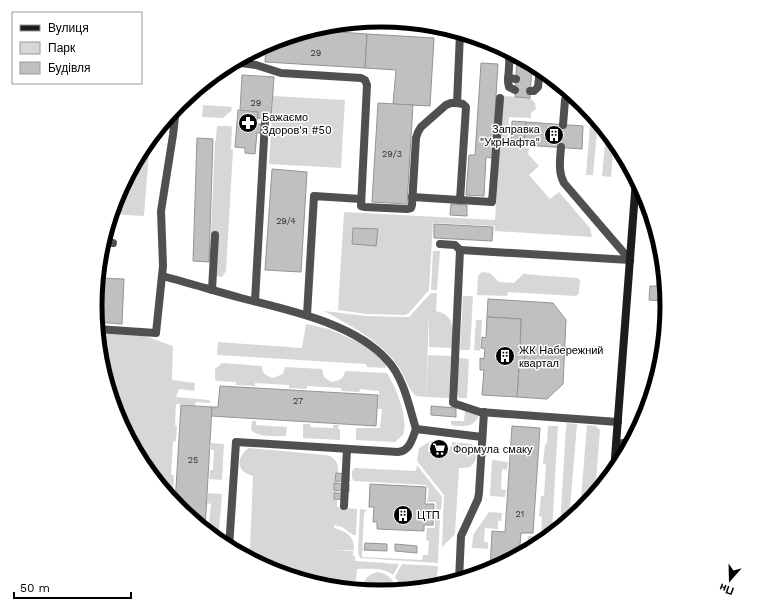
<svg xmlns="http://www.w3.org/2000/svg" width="762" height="612" font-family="'Work Sans',sans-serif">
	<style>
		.green { fill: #d7d7d7 }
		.building { fill: #c0c0c0; stroke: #949494 }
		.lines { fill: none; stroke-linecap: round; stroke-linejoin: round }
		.lane { stroke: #505050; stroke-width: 8 }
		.secondary { stroke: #1d1d1d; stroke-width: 8 }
		.labels { text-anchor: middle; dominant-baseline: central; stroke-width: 3; stroke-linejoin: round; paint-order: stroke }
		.number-label { font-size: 9px; fill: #303030 }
		.poi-label { font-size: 11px; fill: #000; stroke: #fff; text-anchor: start }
		.rim { fill: none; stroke: #000; stroke-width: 5 }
	</style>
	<rect width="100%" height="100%" fill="#fff"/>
	<g class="green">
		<path d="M273,96L345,100L341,168L269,164Z"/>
		<path d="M503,96L530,98L535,103L536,109L531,113V118L509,117L507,146L529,148L528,154L539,166L529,175L550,199L559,192L590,228L592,237L495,231V226L433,223L429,290L409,313L405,315L366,314L338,310L344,212L495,220Z"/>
		<path d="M203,105L232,107L231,111L223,118L202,117Z"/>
		<path d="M591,113L598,122L593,175H586Z"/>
		<path d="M217,126H230L232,127L231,149L233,150L226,271L222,277L217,276L218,233H211L215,142L216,140Z"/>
		<path d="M606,132L614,141L611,177L602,176Z"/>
		<path d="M150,139L144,216L111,214L117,197H123L124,183L143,147Z"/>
		<path d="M433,251H440L437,290H431Z"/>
		<path d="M482,272L490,273L499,282L514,283L523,274L577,278L580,280L579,293L576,296L508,292L507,296L477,295L478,276Z"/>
		<path d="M431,293H437L436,311C457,316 452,331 452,348L429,347V314L426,397L416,396L413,393C407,385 404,375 398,366C380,340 351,326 324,311L366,316L409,317Z"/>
		<path d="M463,296H473L470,350H460Z"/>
		<path d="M476,320H482L480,351L474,350Z"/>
		<path d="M306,324L329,329L369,347L385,362L386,368L367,367L366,364L217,355L218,342L302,348Z"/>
		<path d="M98,333L142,335L173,346L172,380L195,383L194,391L179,389L176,397L209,400L211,403L196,402L195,405L176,404L175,425L177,426L176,441L173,442L171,475H174L173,493L170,494V497L143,465L117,415L100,362Z"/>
		<path d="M428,355L451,356L449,398L426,397Z"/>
		<path d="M459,358L469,359L467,398H459L457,390Z"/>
		<path d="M222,363L262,366C262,373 266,376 273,378L283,374L285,367L322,369L324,377L331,382C339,381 344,379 345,371L387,373C396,388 409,418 403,435L395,442L356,440V428H380L382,409H378L379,391L360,389L359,392L342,391L341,388L307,386V389L289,388V385L255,383V386L236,385V382L217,381L215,379V369Z"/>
		<path d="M465,410L479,415C474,428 463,427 451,425V421H464Z"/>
		<path d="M252,421H256V425L287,427L286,436C275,436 259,438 251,430Z"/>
		<path d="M567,423L577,424L569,520L560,527L566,428Z"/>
		<path d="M303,424H310V427L333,428V425H339L338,429H340V440L303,438Z"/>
		<path d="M587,425L596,426L600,430L595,494L580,511Z"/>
		<path d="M548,426H558L552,532C547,542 533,548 523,553L524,549H527L528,536H541L542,517L539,516L541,496H544L546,464H543L545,444L547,443Z"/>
		<path d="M429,442L428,452L448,454L450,446H452V442L471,444C478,450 479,462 469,467C466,468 462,468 459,468L455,534L442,547L444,495L417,461L419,448Z"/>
		<path d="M211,443L224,444L222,480L209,479L210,470H213L214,450H211Z"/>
		<path d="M249,448L325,455C333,456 337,460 338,468L337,507L357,509L356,535H353L342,527L334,525V528C347,532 354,535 354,550H333L353,551V556H355V561L399,564L393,575C383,567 369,569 357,569L355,589L325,586L271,570L239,553L245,549L250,548L253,476C250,475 247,474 244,472C235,464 241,453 249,448Z"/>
		<path d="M492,460L508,462L507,470L502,469L501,489L506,490L505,497L490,496Z"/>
		<path d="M417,465L442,497L441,510L436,509V502H427L429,489L426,485L354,481L352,478V471L355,468L416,471Z"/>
		<path d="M208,493L222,494L219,532L206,531L207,523H209L211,504L207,503Z"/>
		<path d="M360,509L367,510L364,513L362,557L422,560L423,555H428L429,541L426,540L427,528H435V516H440L438,563L360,558L358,553Z"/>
		<path d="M489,512L502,513L501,521H498V529L485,528L484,542H488V549L472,548L473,535Z"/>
		<path d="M402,564L438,566L436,587C421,588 404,594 395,577Z"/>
		<path d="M378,572C388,574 395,579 394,591L381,592L363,590C363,580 367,574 378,572Z"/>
	</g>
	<g class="building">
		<path d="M310,30L367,34L365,68L265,62L266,45L272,42Z"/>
		<path d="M367,34L434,38L430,106L393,104L396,70L365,68Z"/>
		<path d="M517,56L532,64L530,98L515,97Z"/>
		<path d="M481,63L498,64L492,158L486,157L484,196L466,195L469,155H475Z"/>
		<path d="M242,75L274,77L271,119L257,118L258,112L240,111Z"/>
		<path d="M378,103L413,105L407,204L372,202Z"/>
		<path d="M238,110L258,112L257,124H262L261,133H257L255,154L245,153V148L235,147Z"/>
		<path d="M512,121L526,122L524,145L511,144Z"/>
		<path d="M526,122L583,126L582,149L524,145Z"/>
		<path d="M197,138L213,139L209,262L193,261Z"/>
		<path d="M272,169L307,172L301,272L265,270Z"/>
		<path d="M451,204L467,205V216L450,215Z"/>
		<path d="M434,224L493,227L492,241L434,238Z"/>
		<path d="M353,228L378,229L376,246L352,244Z"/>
		<path d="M98,278L124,279L122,324L97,322L95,306Z"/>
		<path d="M657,278L664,279L663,301L649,300L650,286H657Z"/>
		<path d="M488,299L553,303L566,320L563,384L547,399L517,397L519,367L524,368L525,349H520L521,319L487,317Z"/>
		<path d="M487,317L521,319L520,349H525L524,368L519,367L517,397L482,395L484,370H480V358L484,359L485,349L481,348L482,337L486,338Z"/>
		<path d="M220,386L378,395L376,426L211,416L212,407H218Z"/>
		<path d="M181,405L212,407L205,530L175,504Z"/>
		<path d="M431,406L456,408V417L431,415Z"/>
		<path d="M512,426L540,428L533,533H521L519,555L490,570L492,531L505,532Z"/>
		<path d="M432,442L445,443L447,446L446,453L431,452Z"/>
		<path d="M336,473L349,474V482L335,481Z"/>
		<path d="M334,483L349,484V492L334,490Z"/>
		<path d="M370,484L426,487L425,504H434L433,525H424V531L377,529V522H373L374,507H369Z"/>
		<path d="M334,493H347L346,500L334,499Z"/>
		<path d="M365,543L387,544V551L364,550Z"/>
		<path d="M395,544L417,546V553L395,551Z"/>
	</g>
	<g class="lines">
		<g class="lane">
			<path d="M510,52L508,82L509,87L515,90"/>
			<path d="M242,58L241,63L256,65L281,73L361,78L365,80L367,85L361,206L365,207L407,209L411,208L412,205L416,138L418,132L421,127L446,105L451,103H457L460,33"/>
			<path d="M509,59L517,60"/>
			<path d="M508,78L516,79"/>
			<path d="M530,91H534L538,87L540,68"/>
			<path d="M457,103L463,104L466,107L460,200"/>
			<path d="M563,125L565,100L568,91"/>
			<path d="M561,147C560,160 558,172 564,183L630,260"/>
			<path d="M412,197L492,202L500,98"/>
			<path d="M103,242L113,243"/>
			<path d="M440,244L455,245L460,250"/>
			<path d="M162,276C189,283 215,291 241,298C287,310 354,323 387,360C404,378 409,406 416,429"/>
			<path d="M212,290L215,235"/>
			<path d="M255,301L265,121"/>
			<path d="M307,315L314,196L361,199"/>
			<path d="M97,329L156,333L163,266L161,211L173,135L176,107"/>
			<path d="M618,422L480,412L453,403L460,250L630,260"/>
			<path d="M616,444L631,442"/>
			<path d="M344,506L347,449"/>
			<path d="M229,548L236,442L398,452C410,451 412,439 416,429L482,437"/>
			<path d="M459,580L461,536L478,499L479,493L484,412"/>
		</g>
		<path class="secondary" d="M614,471L636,179"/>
	</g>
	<defs>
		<g id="pharmacy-disc" transform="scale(1)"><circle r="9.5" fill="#000" stroke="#fff"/><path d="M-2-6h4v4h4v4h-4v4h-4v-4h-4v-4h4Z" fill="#fff"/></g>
		<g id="building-disc" transform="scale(1)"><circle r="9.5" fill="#000" stroke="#fff"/><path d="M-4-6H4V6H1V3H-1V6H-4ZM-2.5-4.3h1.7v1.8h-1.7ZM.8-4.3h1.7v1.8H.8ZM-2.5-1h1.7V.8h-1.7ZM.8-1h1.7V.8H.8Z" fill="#fff"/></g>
		<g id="supermarket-disc" transform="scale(1)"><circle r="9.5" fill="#000" stroke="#fff"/><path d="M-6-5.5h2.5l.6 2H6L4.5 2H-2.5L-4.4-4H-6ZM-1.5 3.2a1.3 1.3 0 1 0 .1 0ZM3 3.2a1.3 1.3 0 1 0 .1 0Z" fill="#fff"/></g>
	</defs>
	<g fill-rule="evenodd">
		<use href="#pharmacy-disc" x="248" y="123"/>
		<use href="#building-disc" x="554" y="135"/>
		<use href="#building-disc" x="505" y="356"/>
		<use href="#supermarket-disc" x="439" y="449"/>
		<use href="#building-disc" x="403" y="515"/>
	</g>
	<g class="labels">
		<g class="number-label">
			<text x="316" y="53">29</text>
			<text x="256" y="103">29</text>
			<text x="392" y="154">29/3</text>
			<text x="286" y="221">29/4</text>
			<text x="298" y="401">27</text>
			<text x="193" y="460">25</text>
			<text x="520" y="514">21</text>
		</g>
		<g class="poi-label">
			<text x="262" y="117">Бажаємо<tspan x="262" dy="13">Здоров'я #50</tspan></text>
			<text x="540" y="129" text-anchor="end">Заправка<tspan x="540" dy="13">"УкрНафта"</tspan></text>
			<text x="519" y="350">ЖК Набережний<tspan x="519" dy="13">квартал</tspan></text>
			<text x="453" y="449">Формула смаку</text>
			<text x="417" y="515">ЦТП</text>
		</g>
	</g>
	<path d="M0 0H762V612H0ZM102 306a279 279 0 1 1 558 0a279 279 0 1 1-558 0Z" fill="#fff" fill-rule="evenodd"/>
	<path class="rim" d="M102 306a279 279 0 1 1 558 0a279 279 0 1 1-558 0Z"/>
	<rect x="12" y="12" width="130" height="72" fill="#ffffff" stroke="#999999"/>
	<rect x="20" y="25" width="20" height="6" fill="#1d1d1d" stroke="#999999"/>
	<text x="48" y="32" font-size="12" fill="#000000">Вулиця</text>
	<rect x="20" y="42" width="20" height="12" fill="#d7d7d7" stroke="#999999"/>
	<text x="48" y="52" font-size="12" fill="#000000">Парк</text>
	<rect x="20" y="62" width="20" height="12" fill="#c0c0c0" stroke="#999999"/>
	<text x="48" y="72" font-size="12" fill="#000000">Будівля</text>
	<g transform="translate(730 580) rotate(200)" stroke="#ffffff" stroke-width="3" paint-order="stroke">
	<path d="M0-3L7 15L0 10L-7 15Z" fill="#000000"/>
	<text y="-6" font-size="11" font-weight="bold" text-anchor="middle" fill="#000000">Пн</text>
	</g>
	<path d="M14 592v6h117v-6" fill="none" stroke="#000000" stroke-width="2"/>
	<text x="20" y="592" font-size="12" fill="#000000" stroke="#ffffff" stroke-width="3" paint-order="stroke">50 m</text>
</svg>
